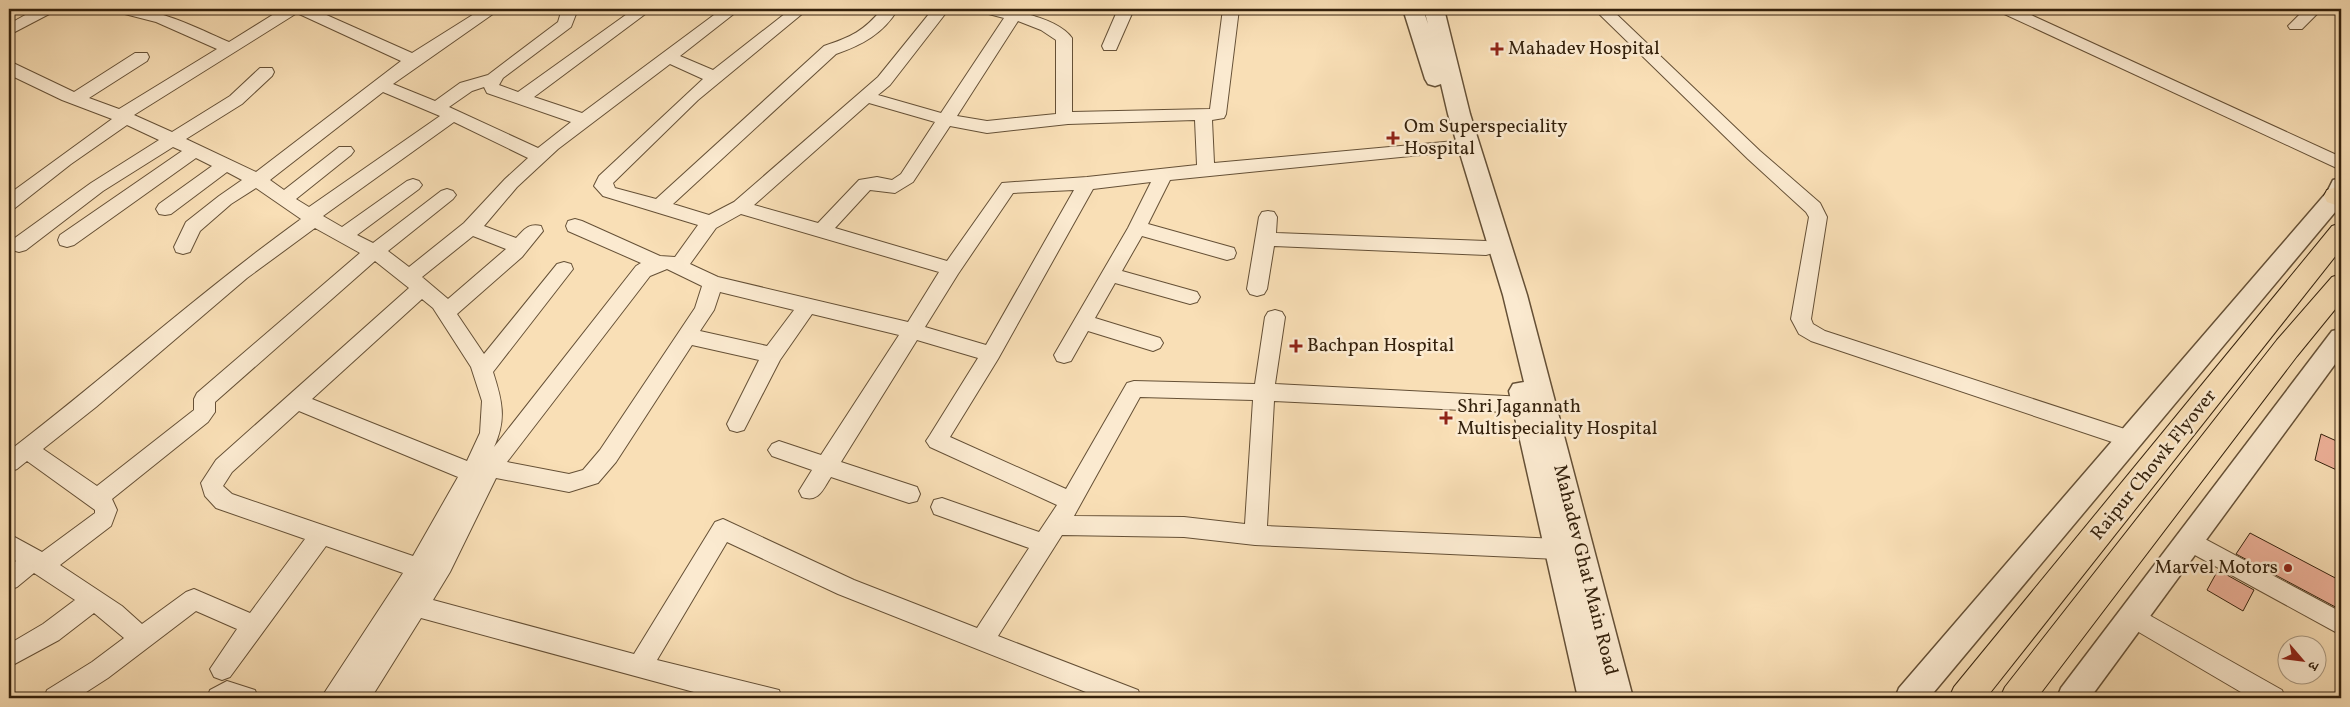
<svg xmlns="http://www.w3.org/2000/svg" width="2350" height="707" font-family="Vollkorn,'Noto Serif Devanagari',serif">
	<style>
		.building { fill: #efb29a; stroke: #34210c }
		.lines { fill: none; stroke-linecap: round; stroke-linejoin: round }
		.minor-casing { stroke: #655036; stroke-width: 2 }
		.tertiary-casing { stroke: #655036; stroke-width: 3 }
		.trunk-casing { stroke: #34210c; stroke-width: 2 }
		.minor { fill: #fbead0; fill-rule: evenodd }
		.tertiary { fill: #fbead0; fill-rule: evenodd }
		.trunk { fill: #f9dfb6; fill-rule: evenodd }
		.poi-dot { fill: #8f2418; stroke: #fbead0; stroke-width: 2 }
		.labels { text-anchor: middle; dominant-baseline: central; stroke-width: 5; stroke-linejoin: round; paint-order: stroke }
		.poi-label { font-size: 19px; fill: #34210c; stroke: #fbead0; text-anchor: start }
		.street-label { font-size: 19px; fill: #34210c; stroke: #fbead0 }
	</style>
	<rect width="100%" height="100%" fill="#f9dfb6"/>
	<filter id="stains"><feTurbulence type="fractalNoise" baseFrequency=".004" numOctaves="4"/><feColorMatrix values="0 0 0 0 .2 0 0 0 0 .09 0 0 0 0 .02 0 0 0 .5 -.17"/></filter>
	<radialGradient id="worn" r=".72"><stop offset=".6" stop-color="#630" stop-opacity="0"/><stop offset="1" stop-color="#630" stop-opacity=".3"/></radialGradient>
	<g class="building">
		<path d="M2321,434L2341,443V472L2315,460Z"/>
		<path d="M2250,533L2341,581V610L2236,554Z"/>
		<path d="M2218,570L2254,590L2243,611L2207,590Z"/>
	</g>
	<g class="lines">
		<g class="minor-casing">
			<g id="minor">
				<path d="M36,9H55L53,12L9,35V24Z"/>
				<path d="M115,9C156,6 192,26 229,42L282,9H313L412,53L482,9H500L393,84L435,101L460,83L488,75L558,22L562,9H578L571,27L503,78L499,85L518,92L634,9H652L534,97L582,113L722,9H740L680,56L713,70L791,9H808L698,100L613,183L615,188L656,199L824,46C851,37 864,31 882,9H898C883,34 862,45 836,54L673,204L709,215L734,202L878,77L933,9H949L890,85L878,95L941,113L1004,18L981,12L979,9H1026L1023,13C1039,17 1062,24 1072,38V112L1210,109L1223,9H1239L1226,114L1224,118L1212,120L1214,163L1455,141L1461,143L1464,147L1461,151L1170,180L1148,224L1234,248L1236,253L1234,258L1227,260L1142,236L1122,271L1197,292L1200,297L1197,302L1190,304L1115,283L1095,318L1160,338L1163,343L1160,348L1153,351L1088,331L1071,361L1064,363L1057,361L1054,355L1128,228L1151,182L1093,189L998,359L950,437L1066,489L1127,383L1134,381L1255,384L1265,317L1268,312L1275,310L1282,312L1285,317L1275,384L1525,397L1532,399L1535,405L1532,411L1525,413L1274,401L1267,526L1559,539L1567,542L1570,549L1567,556L1559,559L1255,545L1184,537L1062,535L998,636L1138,690L1141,698H1101L838,594L727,542L657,660L779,690L782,698H716L421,618L371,698H321L403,573L326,546L230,677L222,680L214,677L210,669L237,629L196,611L108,678L77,698H44L47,690L92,662L124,638L94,613L59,640L9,667V644L43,624L75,600L34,573L17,587L9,590V566L16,561L9,556V534L42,552L95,513V510L27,461L17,469L9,472V451C108,375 200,292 301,219L256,188L231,204L200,231L190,252L183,254L176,252L174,247L186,222L219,196L242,180L227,172L171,214L165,215L159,214L156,209L159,204L212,166L196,158L74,245L67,247L60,245L58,240L60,235L182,151L173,147L103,191L26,250L19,252L12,250L10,245L12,240L91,183L159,140L127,125L71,164L15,208L9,209V194L112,119L62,100L12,76L9,73V61L74,92L135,53H147L149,57L147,61L89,98L119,109L217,49L156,22L117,12ZM297,13L401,61L256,172L186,139L242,104L272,76L274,72L272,68H260L230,96L172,132L134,115ZM1018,21L1041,30L1056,40V114L987,121L957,116ZM670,64L703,79L599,176L594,186L603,196L698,225L675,257L660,256L582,221L575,219L568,221L566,226L568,231L641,263L636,266L494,447C507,419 502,400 493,372L573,269L571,264L564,262L557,264L484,354L457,314L522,257L543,231L541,226C528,223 524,230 516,238L484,226L517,187L558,149ZM484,87L487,93L571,122L538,148L449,107L472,91ZM383,92L440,116L309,207L296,199L351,155L354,151L351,147H339L284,190L270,180ZM869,103L935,122L901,174L892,180L877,177L859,180L818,223L754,205ZM1195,120L1197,165L1087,177L1002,183L947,261L835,228L870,190L895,193L913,182L950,126L987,133L1068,124ZM454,122L528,158L505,179L464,223L409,267L388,251L453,199L456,195L453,191L447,189L441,191L373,243L357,235L419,189L422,185L419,181L413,179L407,181L342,227L323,216ZM1074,190L986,345L925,327L958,274L1013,193ZM741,214L939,272L908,322L718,277L690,264L716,228ZM315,228L360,253L197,393L194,399V410L97,486L43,449L96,407L247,278ZM473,236L506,249L448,299L422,277ZM375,261L409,288L216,460L201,483L205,496L216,508L305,539L250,613L194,589L186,592L142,624L122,606L60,565L111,526L117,510L112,499L208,422L215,412V402ZM667,269L702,286L695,308L600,450L583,470L569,474L507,462L650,276ZM720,292L794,310L767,346L700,331L714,310ZM422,299L433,308L471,367L482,401L480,433L467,461L312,399ZM812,314L899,335L821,455L779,441L772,444L768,450L772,456L812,470L799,491L802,497C819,503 823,489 831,477L909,503L917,501L920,494L917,487L841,462L917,340L978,358L930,435L926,441L930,447L1057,505L1039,532L942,498L934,500L931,507L934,514L1029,548L977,628L854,580L723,519L715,522L634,654L433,600L450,572L496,478L569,492L598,483L616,462L692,345L759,360L727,424L730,430L737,432L744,430L780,360ZM1140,397L1253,400L1245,524L1184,517L1074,516ZM299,411L458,477L413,556L232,494L223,486L232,472Z"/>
				<path d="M1118,9H1134L1116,50H1104L1102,46Z"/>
				<path d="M1594,9H1611L1760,151L1820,203L1827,217L1811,319L1813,324L1825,331L2137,433L2141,439L2137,445L2130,448L1811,341L1799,334L1791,319L1809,217L1806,212L1748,159Z"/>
				<path d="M1998,9H2018L2341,157V170L2000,12Z"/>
				<path d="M2305,9H2322L2302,29H2290L2288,26Z"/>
				<path d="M1268,211L1274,212L1277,217L1276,233L1486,241L1493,243L1495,248L1493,253L1486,255L1274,246L1267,289L1264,294L1257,296L1250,294L1247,289L1259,217L1262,212Z"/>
				<path d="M2190,531L2341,612V635L2182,548L2179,541L2182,534Z"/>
				<path d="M2133,606L2282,690L2285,698H2251L2125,624L2121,617L2125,610Z"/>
				<path d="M227,681L255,690L258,698H207L210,690Z"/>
			</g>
		</g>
		<g class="tertiary-casing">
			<g id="tertiary">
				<path d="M1403,9H1423L1428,24L1424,9H1444L1470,114L1527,295L1633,698H1578L1509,391L1513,384L1524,382L1503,295L1448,114L1441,84L1435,86L1428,84L1425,79Z"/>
				<path d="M2341,178V205L1929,698H1895L1899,688L2327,192L2333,180Z"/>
				<path d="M2341,329V356L2090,698H2057L2061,688L2332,331Z"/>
			</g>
		</g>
		<g class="trunk-casing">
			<g id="trunk">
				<path d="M2336,187L2341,189V207L2327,202L2324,196L2327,190Z"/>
				<path d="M2341,223V249L1986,698H1949L1954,687L2332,226Z"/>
				<path d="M2341,274V302L2297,356L2037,698H2000L2005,687L2277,340L2332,277Z"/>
			</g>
		</g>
		<use href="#minor" class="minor"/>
		<use href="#tertiary" class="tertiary"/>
		<use href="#trunk" class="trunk"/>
	</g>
	<g class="poi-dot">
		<path d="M1494.5 41.5h5v5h5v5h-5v5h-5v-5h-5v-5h5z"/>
		<path d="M1390.5 130.5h5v5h5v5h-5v5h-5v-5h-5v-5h5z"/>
		<path d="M1293.5 338.5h5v5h5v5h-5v5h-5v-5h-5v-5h5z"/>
		<path d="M1443.5 410.5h5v5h5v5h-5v5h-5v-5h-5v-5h5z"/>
		<circle cx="2288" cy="568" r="5"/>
	</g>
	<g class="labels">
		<g class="poi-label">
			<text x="1508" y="49">Mahadev Hospital</text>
			<text x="1404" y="127">Om Superspeciality<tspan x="1404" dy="22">Hospital</tspan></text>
			<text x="1307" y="346">Bachpan Hospital</text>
			<text x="1457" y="407">Shri Jagannath<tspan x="1457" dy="22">Multispeciality Hospital</tspan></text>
			<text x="2278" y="568" text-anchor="end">Marvel Motors</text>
		</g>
		<g class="street-label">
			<text transform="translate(2154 465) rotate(-51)">Raipur Chowk Flyover</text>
			<text transform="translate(1585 570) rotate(76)">Mahadev Ghat Main Road</text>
		</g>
	</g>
	<rect width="2350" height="707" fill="none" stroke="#f9dfb6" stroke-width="30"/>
	<rect x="10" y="10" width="2330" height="687" fill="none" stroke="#34210c" stroke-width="2.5"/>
	<rect x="15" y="15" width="2320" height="677" fill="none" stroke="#34210c"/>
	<g transform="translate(2302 660) rotate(118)"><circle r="24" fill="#fbead0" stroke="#ab9a82"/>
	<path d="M0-4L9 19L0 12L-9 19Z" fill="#8f2418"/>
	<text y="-8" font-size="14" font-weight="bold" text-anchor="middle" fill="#34210c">उ</text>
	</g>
	<rect width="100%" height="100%" filter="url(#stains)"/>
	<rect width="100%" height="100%" fill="url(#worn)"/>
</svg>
